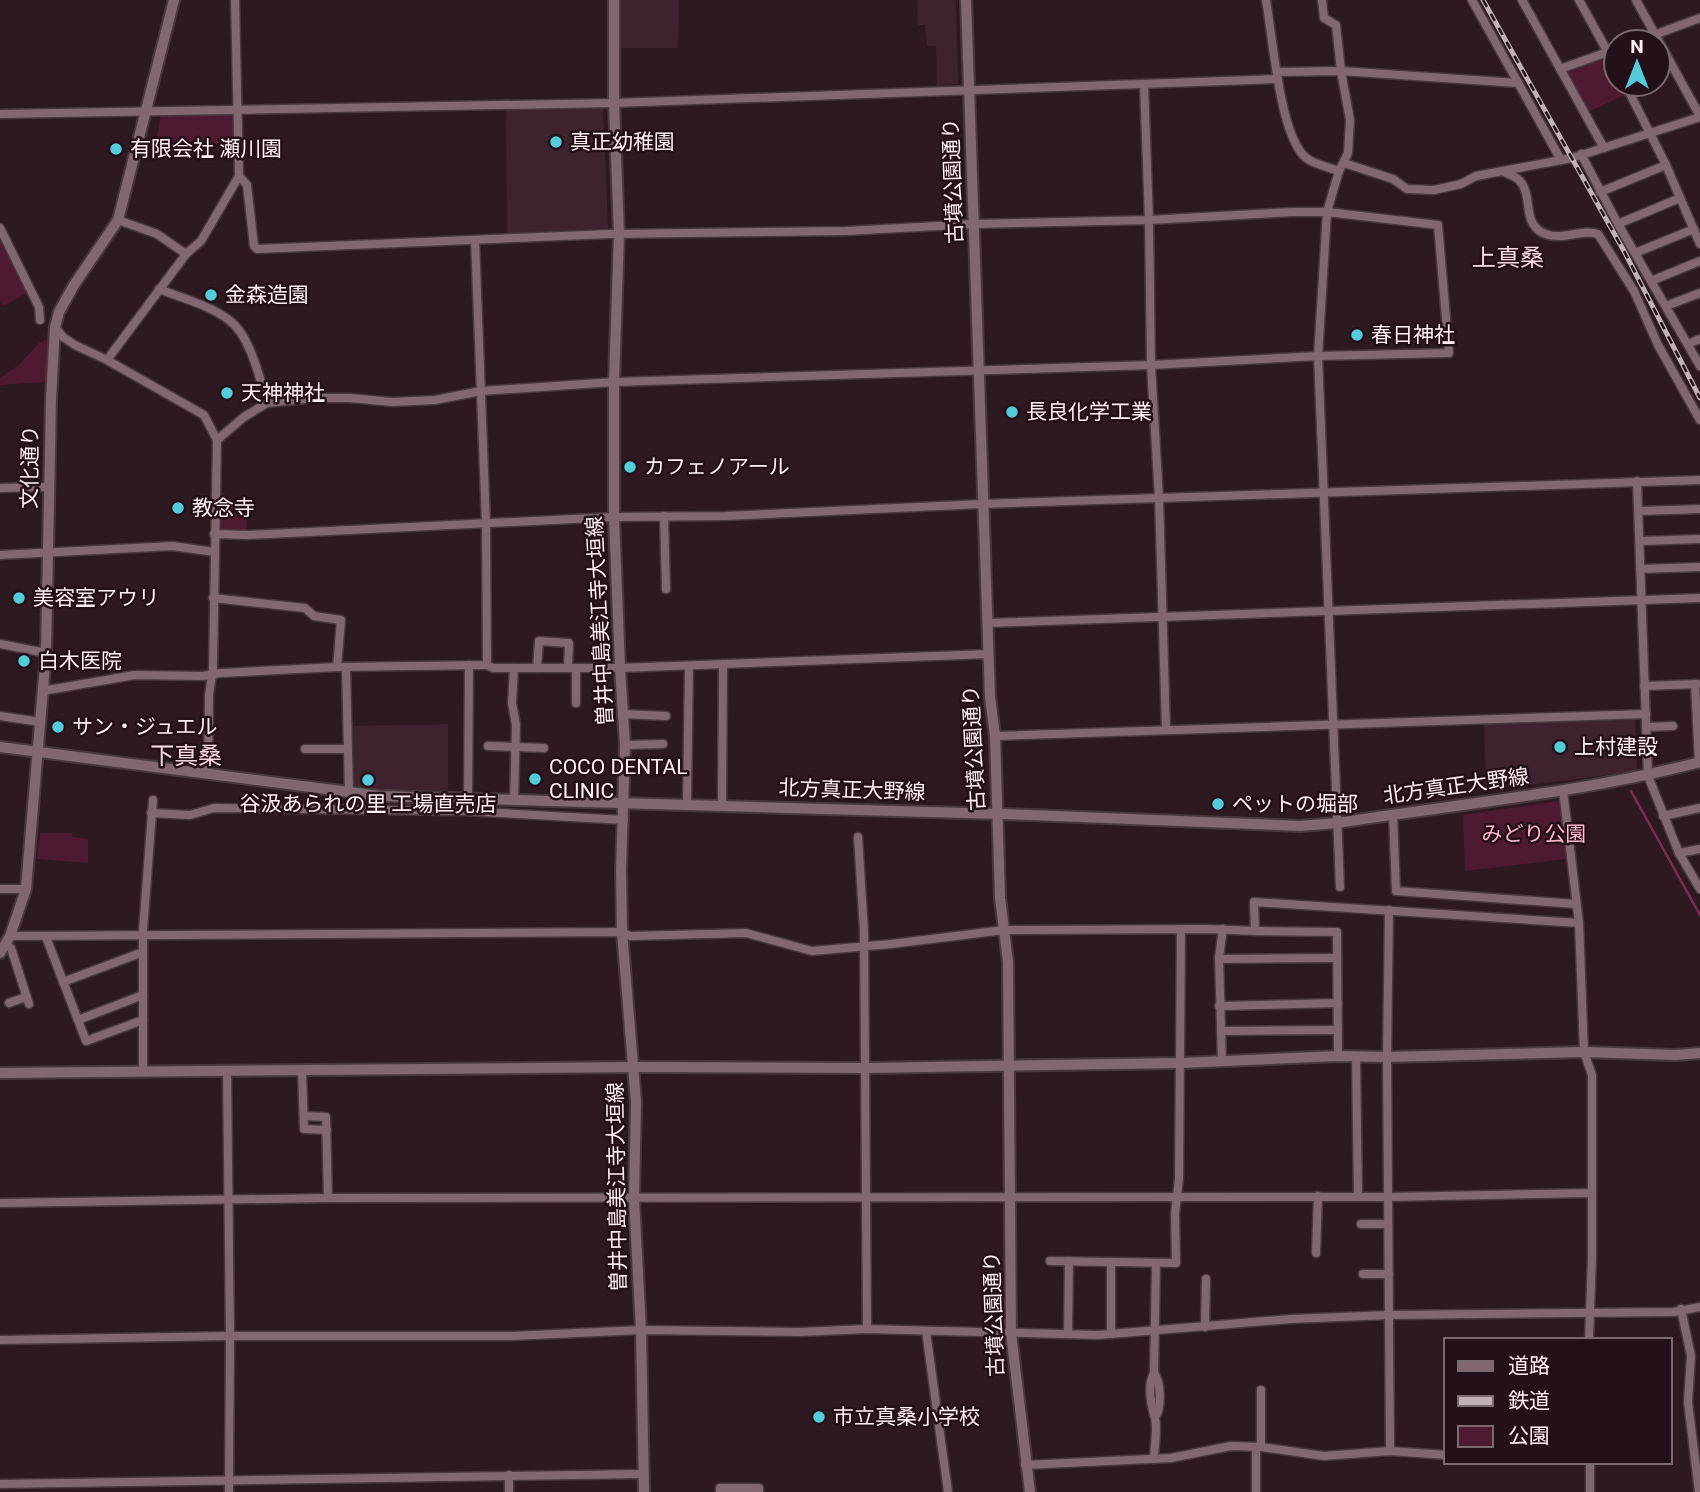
<svg xmlns="http://www.w3.org/2000/svg" width="1700" height="1492" font-family="Roboto,'Noto Sans JP',sans-serif">
	<style>
		.built { fill: #3e222d }
		.green { fill: #4e1a30 }
		.lines { fill: none; stroke-linecap: round; stroke-linejoin: round }
		.stream { stroke: #802c50; stroke-width: 2.5 }
		.street-casing { stroke: #49383e; stroke-width: 11 }
		.secondary-casing { stroke: #49383e; stroke-width: 14 }
		.street { stroke: #81676f; stroke-width: 8 }
		.secondary { stroke: #81676f; stroke-width: 10 }
		.rail-casing { stroke: #c1b0b5; stroke-width: 5 }
		.rail { stroke: #241018; stroke-width: 2.5; stroke-dasharray: 8; stroke-linecap: butt }
		.poi-dot { fill: #53cbda; stroke: #241018; stroke-width: 2.5 }
		.labels { text-anchor: middle; dominant-baseline: central; stroke-width: 5; stroke-linejoin: round; paint-order: stroke }
		.poi-label { font-size: 21px; fill: #feeff3; stroke: #241018; text-anchor: start }
		.street-label { font-size: 21px; fill: #feeff3; stroke: #241018 }
		.park-label { font-size: 21px; fill: #ffb5ce; stroke: #241018 }
		.quarter-label { font-size: 24px; fill: #f6d8e2; stroke: #241018 }
	</style>
	<rect width="100%" height="100%" fill="#2e1921"/>
	<g class="built">
		<path d="M619,0H679L678,48H618Z"/>
		<path d="M917,0H956L958,84L937,85L936,46H927L925,25H918Z"/>
		<path d="M603,107L608,228L507,234L506,108Z"/>
		<path d="M1635,720L1637,771L1486,791L1484,723Z"/>
		<path d="M448,724V795L350,787L351,726Z"/>
	</g>
	<g class="green">
		<path d="M1604,58L1616,78V84H1620L1626,94L1589,112L1565,74Z"/>
		<path d="M161,115H234V144L156,141Z"/>
		<path d="M0,233L27,293L3,306L0,302Z"/>
		<path d="M48,338L46,382L0,385V378L20,364L39,343Z"/>
		<path d="M222,499L241,506L247,517L246,532L219,531Z"/>
		<path d="M1559,801L1567,859L1465,871L1463,815Z"/>
		<path d="M40,833H72V837L88,839V863L37,859Z"/>
	</g>
	<g class="lines">
		<path class="stream" d="M1631,791L1700,915"/>
		<g class="street-casing">
			<g id="street">
				<path d="M1266,0C1273,38 1279,130 1304,156C1312,164 1328,167 1339,171"/>
				<path d="M1322,0L1324,18L1336,25L1341,71L1350,120L1348,153L1339,171L1327,212L1318,356L1340,887"/>
				<path d="M1472,0L1561,160"/>
				<path d="M1522,0L1604,148"/>
				<path d="M1579,0L1616,67"/>
				<path d="M1636,0L1700,116"/>
				<path d="M1635,42L1700,18"/>
				<path d="M1560,69L1616,49"/>
				<path d="M1277,72L1341,71L1518,83"/>
				<path d="M1144,84L1149,220L1151,365L1159,498L1166,729"/>
				<path d="M1625,84L1666,165L1700,244"/>
				<path d="M0,114L614,103L1278,79"/>
				<path d="M1581,154L1618,224L1700,366"/>
				<path d="M1344,163L1393,179L1407,189L1434,190L1461,184L1476,176L1572,158L1700,117"/>
				<path d="M1504,172C1508,174 1515,176 1519,180C1534,195 1521,222 1543,233C1562,242 1582,228 1598,234L1634,291L1658,345L1700,420"/>
				<path d="M1600,192L1666,165"/>
				<path d="M118,220L157,234L186,254"/>
				<path d="M1618,224L1680,198"/>
				<path d="M0,228L39,307L40,320"/>
				<path d="M1635,253L1694,229"/>
				<path d="M1651,281L1700,261"/>
				<path d="M159,289C182,298 209,305 229,320C250,335 260,379 267,403"/>
				<path d="M1666,306L1700,293"/>
				<path d="M55,327L63,337L75,345L107,360L204,415L217,440L213,669L209,695L208,774"/>
				<path d="M1688,344L1700,339"/>
				<path d="M107,360L186,254L201,241L239,176L235,0"/>
				<path d="M217,440L244,417L267,403L314,398H350L392,402L435,400L481,391L614,382L1151,365L1318,356L1449,353L1438,225L1327,212H1292L1149,220L974,224L846,231L610,234L257,249L254,246L247,185L239,176"/>
				<path d="M1637,481L1648,776L1679,853L1700,889"/>
				<path d="M0,488L49,487"/>
				<path d="M1639,511L1700,509"/>
				<path d="M664,516L666,589"/>
				<path d="M214,534L248,535L614,517L725,516L982,504L1700,480"/>
				<path d="M1641,541L1700,539"/>
				<path d="M0,555L173,546L214,552"/>
				<path d="M1640,569L1700,567"/>
				<path d="M213,598L305,608L314,616L341,620L337,667"/>
				<path d="M988,623L1700,598"/>
				<path d="M0,644L46,653"/>
				<path d="M487,665L493,668H620L989,654"/>
				<path d="M346,667L349,792"/>
				<path d="M514,668L512,703L516,725L514,800"/>
				<path d="M537,668L539,641L569,643L568,668"/>
				<path d="M576,668V703"/>
				<path d="M1695,684L1699,763"/>
				<path d="M1644,686L1697,684"/>
				<path d="M43,688L48,690L135,675L203,676L221,673L337,667L487,665L486,523L475,240"/>
				<path d="M623,714L666,716"/>
				<path d="M0,716L40,722"/>
				<path d="M1646,727L1673,726"/>
				<path d="M995,736L1646,714"/>
				<path d="M625,745L663,744"/>
				<path d="M488,746L544,748"/>
				<path d="M305,749H348"/>
				<path d="M1563,790L1579,923L1584,1052L1592,1075V1257L1589,1340"/>
				<path d="M468,799L469,665"/>
				<path d="M687,804L689,666"/>
				<path d="M722,805L723,664"/>
				<path d="M151,813L190,815L214,808L464,811L624,820"/>
				<path d="M1393,814L1396,891L1576,904"/>
				<path d="M1663,816L1700,808"/>
				<path d="M858,837L864,931L867,1329"/>
				<path d="M1679,853L1700,849"/>
				<path d="M0,889H26"/>
				<path d="M1389,910L1387,1057L1390,1451"/>
				<path d="M1255,931L1337,932L1338,1056"/>
				<path d="M10,936L622,932L630,936L746,933L812,951L891,944L1004,930L1208,929L1255,931L1254,902L1579,923"/>
				<path d="M46,937L86,1041L143,1020"/>
				<path d="M6,944L11,948L29,1004"/>
				<path d="M1219,959L1337,958"/>
				<path d="M63,982L143,952"/>
				<path d="M9,1003L26,997"/>
				<path d="M1219,1006L1338,1003"/>
				<path d="M78,1020L143,995"/>
				<path d="M1221,1031L1338,1030"/>
				<path d="M1356,1056L1358,1196"/>
				<path d="M1222,1062L1219,957L1223,929"/>
				<path d="M227,1071L230,1336L229,1492"/>
				<path d="M302,1071L304,1129L327,1130"/>
				<path d="M143,1072V930L153,800"/>
				<path d="M304,1116L326,1117L328,1198"/>
				<path d="M0,1203L328,1198L1388,1197L1591,1193"/>
				<path d="M1361,1224H1388"/>
				<path d="M1316,1253L1318,1196"/>
				<path d="M1050,1261L1176,1263L1175,1214L1179,1178L1181,930"/>
				<path d="M1363,1274H1389"/>
				<path d="M1681,1309L1691,1356L1688,1402L1699,1492"/>
				<path d="M1205,1327L1206,1279"/>
				<path d="M926,1331L948,1492"/>
				<path d="M1068,1334L1069,1261"/>
				<path d="M1111,1334V1262"/>
				<path d="M0,1340L230,1336H512L641,1330L799,1332L867,1329L1098,1335L1291,1319L1389,1315L1674,1312L1700,1307"/>
				<path d="M1154,1373C1161,1382 1162,1408 1155,1417"/>
				<path d="M1261,1390V1447"/>
				<path d="M1256,1447V1492"/>
				<path d="M1154,1459C1154,1447 1158,1429 1155,1418C1151,1405 1147,1386 1154,1373L1156,1263"/>
				<path d="M1590,1462V1492"/>
				<path d="M1025,1465L1171,1458L1231,1446L1261,1447L1324,1456L1390,1451L1446,1455"/>
				<path d="M509,1475V1492"/>
				<path d="M0,1484L643,1474"/>
				<path d="M720,1492V1488H759V1492"/>
			</g>
		</g>
		<g class="secondary-casing">
			<g id="secondary">
				<path d="M614,0V103L619,234L614,382V517L620,668L625,745L621,870L622,932L636,1102L634,1199L641,1330L644,1492"/>
				<path d="M966,0L990,697L995,736L1000,898L1008,962L1011,1333L1030,1492"/>
				<path d="M0,747L380,796L1031,815L1300,826L1337,823C1458,804 1581,793 1700,762"/>
				<path d="M0,953L10,936L26,889L46,653L51,399L55,327L59,312L74,285L118,220L174,0"/>
				<path d="M0,1073L634,1067L866,1068L1181,1063L1338,1056L1387,1057L1584,1052L1676,1055L1700,1053"/>
			</g>
		</g>
		<use href="#street" class="street"/>
		<use href="#secondary" class="secondary"/>
		<g class="rail-casing">
			<path id="rail" d="M1483,0L1624,251L1700,398"/>
		</g>
		<use href="#rail" class="rail"/>
	</g>
	<g class="poi-dot">
		<circle cx="556" cy="142" r="7"/>
		<circle cx="116" cy="149" r="7"/>
		<circle cx="211" cy="295" r="7"/>
		<circle cx="1357" cy="335" r="7"/>
		<circle cx="227" cy="393" r="7"/>
		<circle cx="1012" cy="412" r="7"/>
		<circle cx="630" cy="467" r="7"/>
		<circle cx="178" cy="508" r="7"/>
		<circle cx="19" cy="598" r="7"/>
		<circle cx="24" cy="661" r="7"/>
		<circle cx="58" cy="727" r="7"/>
		<circle cx="1560" cy="747" r="7"/>
		<circle cx="535" cy="779" r="7"/>
		<circle cx="368" cy="780" r="7"/>
		<circle cx="1218" cy="804" r="7"/>
		<circle cx="819" cy="1417" r="7"/>
	</g>
	<g class="labels">
		<g class="poi-label">
			<text x="570" y="142">真正幼稚園</text>
			<text x="130" y="149">有限会社 瀬川園</text>
			<text x="225" y="295">金森造園</text>
			<text x="1371" y="335">春日神社</text>
			<text x="241" y="393">天神神社</text>
			<text x="1026" y="412">長良化学工業</text>
			<text x="644" y="467">カフェノアール</text>
			<text x="192" y="508">教念寺</text>
			<text x="33" y="598">美容室アウリ</text>
			<text x="38" y="661">白木医院</text>
			<text x="72" y="727">サン・ジュエル</text>
			<text x="1574" y="747">上村建設</text>
			<text x="549" y="767">COCO DENTAL<tspan x="549" dy="24">CLINIC</tspan></text>
			<text x="368" y="804" text-anchor="middle">谷汲あられの里 工場直売店</text>
			<text x="1232" y="804">ペットの堀部</text>
			<text x="833" y="1417">市立真桑小学校</text>
		</g>
		<g class="street-label">
			<text transform="translate(953 181) rotate(-92)">古墳公園通り</text>
			<text transform="translate(30 467) rotate(-89)">文化通り</text>
			<text transform="translate(600 621) rotate(-93)">曽井中島美江寺大垣線</text>
			<text transform="translate(974 748) rotate(-93)">古墳公園通り</text>
			<text transform="translate(1456 786) rotate(-8)">北方真正大野線</text>
			<text transform="translate(852 790) rotate(2)">北方真正大野線</text>
			<text transform="translate(617 1187) rotate(-91)">曽井中島美江寺大垣線</text>
			<text transform="translate(994 1314) rotate(-92)">古墳公園通り</text>
		</g>
		<g class="park-label">
			<text x="1534" y="834">みどり公園</text>
		</g>
		<g class="quarter-label">
			<text x="1508" y="258">上真桑</text>
			<text x="186" y="756">下真桑</text>
		</g>
	</g>
	<rect x="1444" y="1338" width="228" height="126" fill="#241018" stroke="#7b6970" stroke-width="2"/>
	<rect x="1458" y="1361" width="35" height="10" fill="#81676f" stroke="#7b6970" stroke-width="2"/>
	<text x="1508" y="1373" font-size="21" fill="#feeff3">道路</text>
	<rect x="1458" y="1396" width="35" height="10" fill="#c1b0b5" stroke="#7b6970" stroke-width="2"/>
	<text x="1508" y="1408" font-size="21" fill="#feeff3">鉄道</text>
	<rect x="1458" y="1426" width="35" height="21" fill="#4e1a30" stroke="#7b6970" stroke-width="2"/>
	<text x="1508" y="1443" font-size="21" fill="#feeff3">公園</text>
	<g transform="translate(1637 63)"><circle r="33" fill="#241018" stroke="#7b6970" stroke-width="2"/>
	<path d="M0-5L12 26L0 18L-12 26Z" fill="#53cbda"/>
	<text y="-10" font-size="19" font-weight="bold" text-anchor="middle" fill="#feeff3">N</text>
	</g>
</svg>
